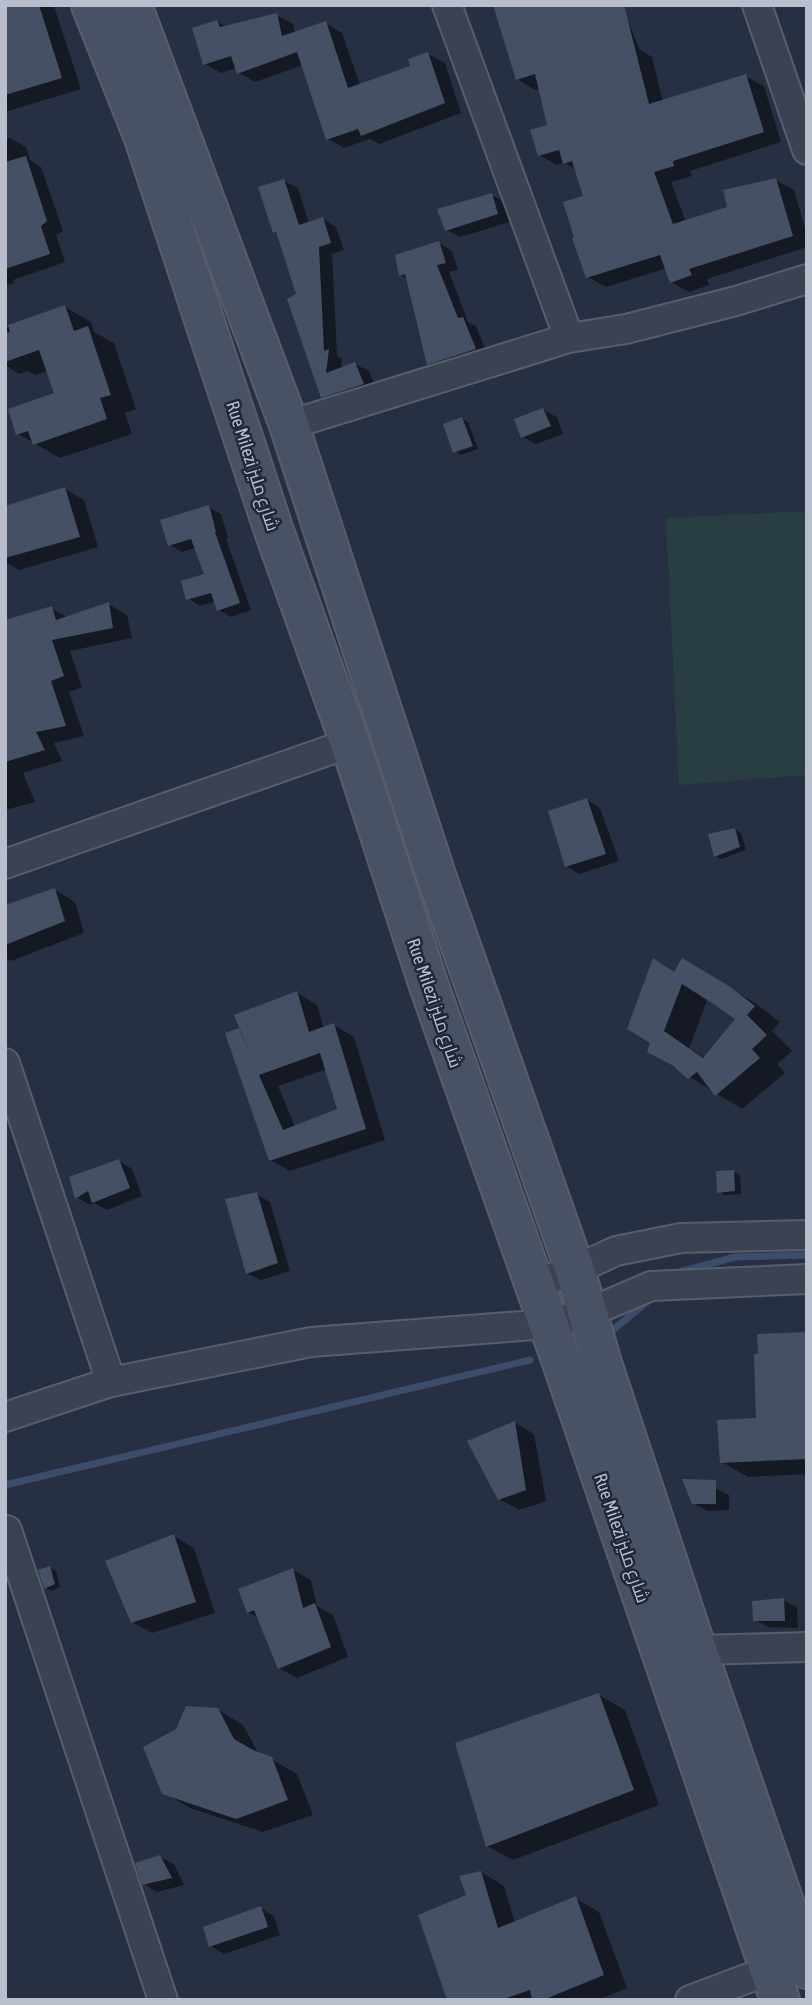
<svg xmlns="http://www.w3.org/2000/svg" width="812" height="2005" font-family="'Asap Condensed',Cairo,sans-serif">
	<style>
		.green { fill: #293e43 }
		.shadow { fill: #0007; fill-rule: evenodd }
		.lines { fill: none; stroke-linecap: round; stroke-linejoin: round }
		.stream { stroke: #3c4c6b; stroke-width: 7 }
		.building { fill: #465064; fill-rule: evenodd }
		.street-casing { stroke: #565e6c; stroke-width: 32 }
		.secondary-casing { stroke: #565e6c; stroke-width: 42 }
		.street { stroke: #3b4352; stroke-width: 28 }
		.secondary { stroke: #495165; stroke-width: 38 }
		.labels { text-anchor: middle; dominant-baseline: central; stroke-width: 5; stroke-linejoin: round; paint-order: stroke }
		.street-label { font-size: 18px; fill: #b8becc; stroke: #1f2837 }
	</style>
	<rect width="100%" height="100%" fill="#273042"/>
	<path class="green" d="M807,511V775L679,785L666,518Z"/>
	<g class="shadow">
		<path d="M5,5L54,6L81,89L5,112Z"/>
		<path d="M623,9L640,50L652,57L663,102L745,76L764,86L781,142L690,171L692,176L671,182L686,222L729,208L776,180L794,190L807,235V247L707,279L709,285L689,292L671,282L667,268L606,287L588,277L576,238L585,197L576,169L565,163L557,165L539,155L549,126L541,88L535,90L517,79Z"/>
		<path d="M276,15L293,24L295,34L325,23L342,33L360,85L413,67L428,54L445,63L461,113L379,144L370,139L344,148L328,139L303,65L255,82L239,73L237,68L221,73L205,64L217,22L226,27Z"/>
		<path d="M10,138L26,147L30,160L41,167L63,231L56,235L65,262L13,280L14,283L5,286V139Z"/>
		<path d="M284,181L298,188L309,224L323,219L336,227L344,250L332,254L337,356L342,359L341,370L355,364L369,371L377,392L336,404L322,397L298,295L278,234L274,232Z"/>
		<path d="M491,195L505,202L510,222L460,237L446,230Z"/>
		<path d="M439,243L452,251L458,270L449,272L468,322L476,326L488,356L442,371L429,364L409,280L400,275Z"/>
		<path d="M65,307L91,322L94,332L114,343L136,409L125,413L132,434L60,458L18,434L56,394L48,371L35,375L27,371L19,374L5,365V328Z"/>
		<path d="M543,410L557,417L563,434L536,444L523,437Z"/>
		<path d="M462,419L468,422L478,449L461,455L455,451Z"/>
		<path d="M65,489L84,500L98,547L19,570L5,562V508Z"/>
		<path d="M208,507L221,514L228,538L226,539L251,610L231,617L219,610L216,601L200,606L188,598L206,575L195,548L182,552L170,545Z"/>
		<path d="M108,604L127,615L132,638L70,651L82,687L69,692L84,736L54,743L62,761L23,773L35,802L5,810V641L51,608L68,618Z"/>
		<path d="M587,800L600,808L619,861L579,874L566,866Z"/>
		<path d="M735,829L741,833L746,850L721,859L715,856Z"/>
		<path d="M55,890L75,902L84,933L11,961L5,958V907Z"/>
		<path d="M683,960L755,1003L780,1022L772,1031L792,1051L777,1064L785,1073L742,1109L649,1052L676,973ZM708,998L738,1019L705,1058L689,1048Z"/>
		<path d="M297,993L317,1005L324,1029L334,1025L354,1037L385,1140L290,1171L270,1160L238,1030L243,1032ZM327,1069L339,1110L295,1127L278,1086Z"/>
		<path d="M119,1161L132,1169L142,1196L107,1210L94,1203L90,1205L76,1197Z"/>
		<path d="M734,1172L740,1175L741,1194L725,1195L718,1191Z"/>
		<path d="M256,1194L270,1202L290,1271L261,1280L247,1273Z"/>
		<path d="M807,1334V1474L748,1477L722,1462L758,1420Z"/>
		<path d="M515,1423L534,1434L546,1501L519,1510L499,1499Z"/>
		<path d="M715,1488L729,1495V1510L707,1511L693,1503Z"/>
		<path d="M174,1536L194,1548L215,1613L152,1633L132,1622Z"/>
		<path d="M50,1568L56,1571L60,1587L52,1591L45,1588Z"/>
		<path d="M293,1570L311,1580L317,1606L333,1615L348,1657L297,1678L279,1668L260,1618L248,1612Z"/>
		<path d="M783,1600L797,1607L798,1628L768,1627L755,1620Z"/>
		<path d="M599,1695L625,1710L659,1805L513,1860L487,1846Z"/>
		<path d="M217,1709L243,1725L259,1754L271,1759L297,1774L313,1815L263,1832L190,1808L163,1792Z"/>
		<path d="M160,1857L174,1864L184,1885L157,1892L144,1884Z"/>
		<path d="M481,1872L504,1886L515,1923L575,1898L599,1912L627,1988L598,2000H449L468,1896Z"/>
		<path d="M261,1908L274,1916L280,1935L224,1954L211,1946Z"/>
	</g>
	<g class="lines">
		<g class="stream">
			<path d="M676,1273L735,1257L807,1255"/>
			<path d="M607,1335L649,1300"/>
			<path d="M5,1485L530,1360"/>
		</g>
	</g>
	<g class="building">
		<path d="M5,5H39L62,78L5,95Z"/>
		<path d="M493,5H624L649,104L746,74L764,132L673,161L674,166L654,172L673,224L727,207L723,190L776,178L793,236L689,269L692,275L670,283L660,255L586,278L572,238L574,237L563,202L583,196L572,161L563,164L559,150L538,156L530,130L547,125L535,74L516,80Z"/>
		<path d="M277,13L282,36L326,21L348,88L410,66L408,59L428,52L445,103L361,136L358,129L326,140L297,52L237,74L231,56L203,65L192,28L217,20L220,27Z"/>
		<path d="M26,156L47,221L41,226L50,254L5,269V162Z"/>
		<path d="M284,179L299,225L323,217L331,243L319,247L324,351L329,349L326,373L355,362L364,384L321,398L287,299L296,294L276,232L273,233L258,187Z"/>
		<path d="M492,193L498,214L445,231L437,209Z"/>
		<path d="M439,241L446,263L437,265L458,318L463,317L476,349L427,365L405,274L399,276L395,255Z"/>
		<path d="M65,305L74,331L88,326L111,395L100,398L107,419L33,445L28,431L16,435L8,409L54,393L39,350L5,362V333L10,332L8,325Z"/>
		<path d="M543,408L551,426L521,438L514,419Z"/>
		<path d="M462,417L473,446L453,453L443,424Z"/>
		<path d="M65,487L80,537L5,558V506Z"/>
		<path d="M209,505L216,532H215L240,603L217,611L211,593L186,600L181,581L204,574L191,539L168,546L160,520Z"/>
		<path d="M109,602L113,628L52,640L64,676L51,681L66,726L36,732L45,750L5,762V620L52,606L56,620Z"/>
		<path d="M587,798L606,854L565,867L548,811Z"/>
		<path d="M735,828L740,847L714,857L708,834Z"/>
		<path d="M55,888L65,921L5,945V905Z"/>
		<path d="M653,958L674,972L682,958L729,986L755,1006L747,1015L767,1035L752,1049L760,1058L715,1096L697,1072L688,1079L673,1066L647,1052L650,1043L627,1029ZM682,984L715,1005L735,1019L703,1058L664,1031Z"/>
		<path d="M297,991L309,1032L334,1023L366,1129L269,1161L225,1033L239,1028L251,1056L234,1015ZM320,1053L337,1109L283,1130L259,1075Z"/>
		<path d="M119,1159L130,1188L92,1203L88,1191L75,1199L69,1177Z"/>
		<path d="M734,1170L735,1191L717,1193L716,1171Z"/>
		<path d="M257,1192L278,1263L246,1274L225,1199Z"/>
		<path d="M807,1332V1459L720,1463L717,1420L756,1418L754,1355L758,1353L757,1334Z"/>
		<path d="M515,1421L526,1490L498,1500L467,1441Z"/>
		<path d="M682,1479L716,1480V1504H692Z"/>
		<path d="M174,1534L196,1602L131,1623L105,1561Z"/>
		<path d="M50,1566L55,1584L44,1589L38,1570Z"/>
		<path d="M293,1568L303,1608L315,1603L331,1647L278,1669L254,1610L247,1613L238,1589Z"/>
		<path d="M784,1598L785,1621H753L752,1601Z"/>
		<path d="M599,1693L634,1790L486,1847L455,1743Z"/>
		<path d="M186,1706L218,1708L234,1739L253,1750L272,1757L288,1800L236,1819L162,1794L143,1747L176,1729Z"/>
		<path d="M160,1855L172,1878L142,1885L135,1863Z"/>
		<path d="M481,1871L498,1928L576,1896L604,1975L543,2000H532L530,1990L501,2000H447L418,1915L466,1895L459,1876Z"/>
		<path d="M261,1906L268,1927L209,1947L203,1927Z"/>
	</g>
	<g class="lines">
		<g class="street-casing">
			<g id="street">
				<path d="M447,5L569,338"/>
				<path d="M757,5L807,150"/>
				<path d="M289,425L569,338L626,329L736,301L807,279"/>
				<path d="M5,864L350,743"/>
				<path d="M5,1063L111,1382"/>
				<path d="M534,1284L575,1270L616,1251L681,1238L807,1235"/>
				<path d="M5,1417L111,1382L311,1342L548,1324L588,1313L651,1286L807,1279"/>
				<path d="M7,1530L163,2000"/>
				<path d="M697,1650L807,1647"/>
				<path d="M690,2000L770,1970"/>
			</g>
		</g>
		<g class="secondary-casing">
			<g id="secondary">
				<path d="M91,5L144,138L274,531L350,743L428,983L565,1371L780,2000"/>
				<path d="M132,5L289,425L437,878L575,1270L602,1363L697,1650L807,1969"/>
			</g>
		</g>
		<use href="#street" class="street"/>
		<use href="#secondary" class="secondary"/>
	</g>
	<g class="labels">
		<g class="street-label">
			<text transform="translate(253 466) rotate(72)">Rue Milezi شارع مليز</text>
			<text transform="translate(435 1003) rotate(71)">Rue Milezi شارع مليز</text>
			<text transform="translate(622 1538) rotate(71)">Rue Milezi شارع مليز</text>
		</g>
	</g>
	<rect width="812" height="2005" fill="none" stroke="#b8becc" stroke-width="14"/>
</svg>
